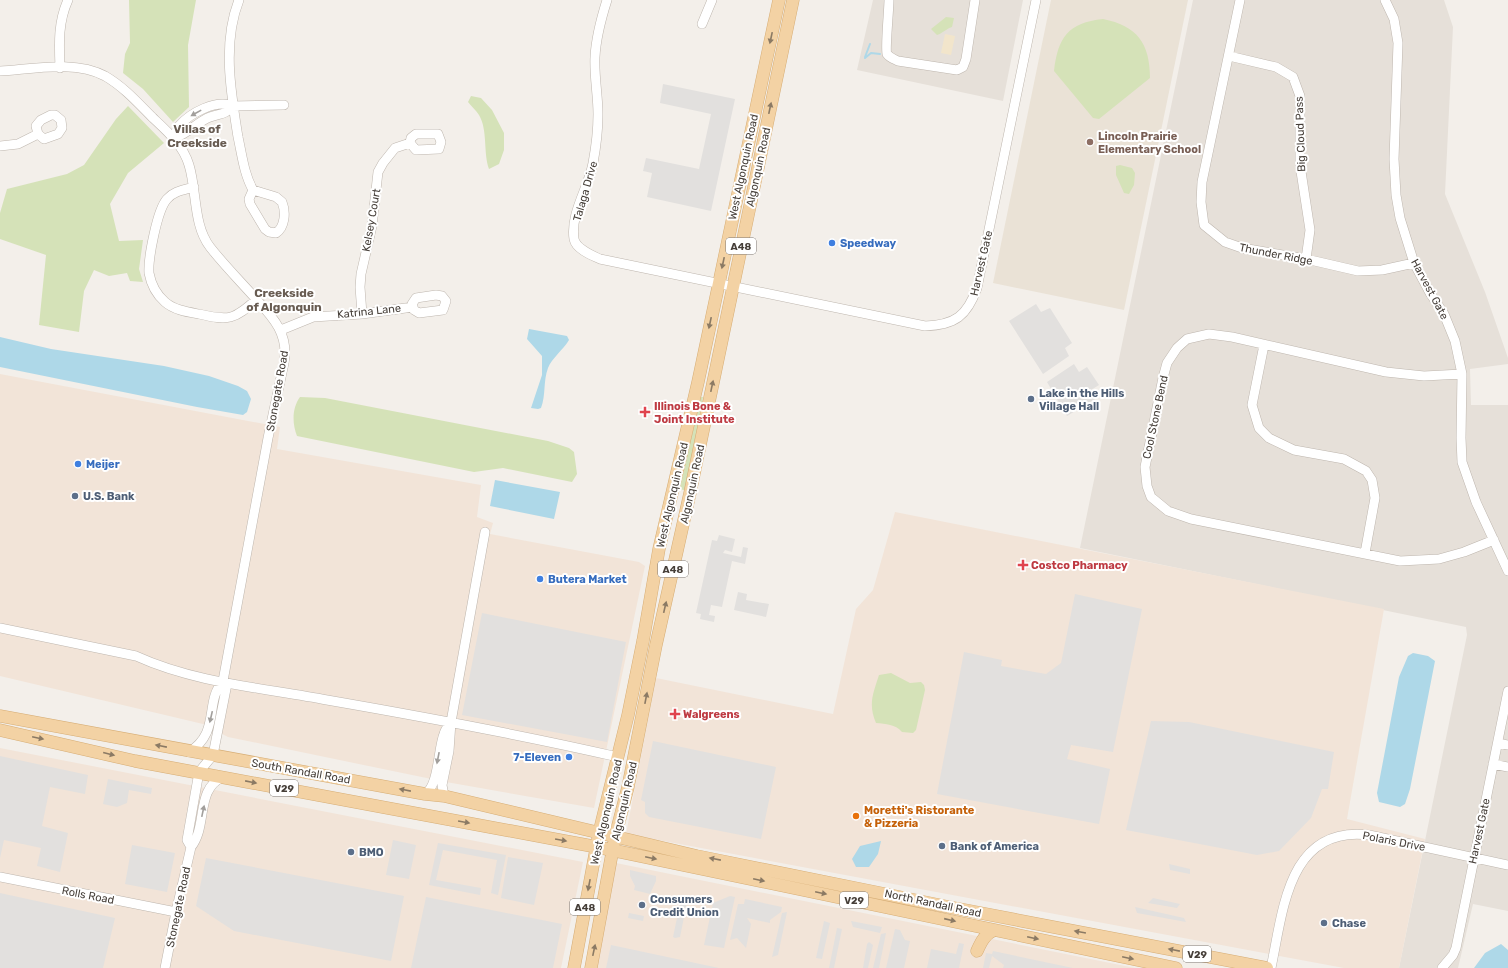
<svg xmlns="http://www.w3.org/2000/svg" width="1508" height="968" font-family="Rubik,sans-serif">
<rect width="100%" height="100%" fill="#f3efea"/>
<path fill="#e6e0d9" d="M873,0h150l-20,101 -146,-31z
M1193,0h251l9,27 -8,167 40,98 23,66v6l-38,5 1,36h37v506l-35,-7 -15,64h-59l68,-333 -1,-8 -386,-79z"/>
<path fill="#f2e4d8" d="M0,374l280,53 -3,22 204,36 -4,32 16,6 -3,11 149,28 6,4 -51,242 -148,-26 -218,-45 -25,-13 -203,-48z
M895,512l489,97 -37,210 78,20 -26,129h-55l-718,-134 30,-156 177,36 23,-105 17,-19z
M0,748l583,114 -22,106h-561z
M616,863l519,105h-540z"/>
<path fill="#eae2d6" d="M1051,0h137l-64,310 -131,-27z"/>
<path fill="#d5e2b8" d="M129,0h67l-8,45 1,62 -16,15 -30,-33 -20,-16 2,-19 5,-11z
M946,17l8,1 -2,9c-6,2 -9,6 -15,8l-6,-6z
M1103,19c34,7 47,24 47,59l-51,41 -6,-1 -39,-47c4,-34 14,-48 49,-52z
M471,96l10,2 11,12 12,23v17l-5,14 -10,5c-6,-17 -1,-39 -10,-54 -3,-5 -8,-9 -11,-13z
M128,106l36,37 -36,30 -18,31 9,37 24,-1 -4,29 4,13 -13,-1 -3,-8 -18,3 -15,-6 -10,21 -5,41 -40,-7 7,-70 -46,-16v-26l7,-24 60,-15 17,-9 32,-46z
M1120,165l12,3 3,5 -1,12 -5,9 -5,-1 -8,-18v-9z
M300,397l25,1 223,43 21,7 5,4 3,22 -5,8 -69,-14 -29,4 -177,-36c-5,-13 -5,-28 3,-39z
M701,397h2l-15,94 -9,-2z
M891,673l19,10 11,-1 3,3 1,5 -9,40 -3,3 -11,-1c-7,-8 -16,-8 -26,-9 -8,-19 -3,-29 3,-48z"/>
<path fill="#f2e5cb" d="M945,34l10,2 -4,19 -10,-2z"/>
<path fill="#e2e0de" d="M663,84l72,15 -24,112 -64,-14 5,-24 -9,-2 3,-13 53,11 12,-55 -51,-11z
M1036,304l5,8 9,-4 22,35 -7,5 4,8 -26,18 -34,-53z
M1074,364l5,8 8,-5 12,18 -8,5 4,9 -28,17 -20,-34z
M719,535l16,4 -3,13 -7,-2 -2,3 18,4 2,-10 5,1 -3,16 -13,-3 -10,46 -11,-2 -2,10 6,1 -1,6 -14,-3 1,-5 -5,-1 16,-73 5,1z
M738,592l9,2 -1,6 23,4 -3,13 -32,-7z
M1075,594l67,15 -29,143 -42,-7 -4,14 43,10 -11,55 -162,-30 27,-142 38,8 -1,6 45,8 15,-11z
M482,613l144,29 -19,100 -145,-27z
M1151,721l38,1 145,30 -6,37h-6l-11,29 -32,33 -22,4 -131,-25z
M653,741l123,26 -15,72 -112,-22 -4,-4v-11l-4,-2z
M0,756l88,19 -3,19 -35,-7 -8,39 26,7 -8,39 -23,-6 4,-18 -37,-8 -4,18z
M108,779l44,9 -1,6 -22,-4 -2,13 -10,4 -14,-3z
M393,840l23,5 -7,34 -23,-4z
M438,843l68,12 -8,40 -7,-2 6,-33 -54,-10 -7,30 45,8 -1,7 -51,-10z
M132,845l43,8 -8,39 -42,-8z
M508,857l35,6 -9,42 -33,-7z
M206,858l198,38 -13,65 -157,-30 -38,-25z
M1169,864l21,5v5l-20,-4z
M630,870l26,6v5l-6,13 -16,-4 1,-4 -5,-10z
M0,893l115,25 -12,50h-103z
M730,896l5,1 -11,51 -20,-3 9,-42z
M426,897l136,27 -9,44h-142z
M1153,898l27,6 -3,4 -29,-5z
M745,899l37,8 -1,5 -11,8v3l-23,-5 4,6 -5,24 -9,-10 -7,2 8,-36h6z
M687,902l-7,35 -5,1 -2,-1 7,-33z
M1135,907l49,11 2,4 -49,-9z
M787,912l-9,43 -6,2 10,-44z
M629,913l15,3 -1,5 -15,-3z
M824,921l6,2 -8,36 -6,-1z
M851,921l31,6 -2,6 -27,-6z
M837,928l5,1 -8,39h-5z
M895,929l5,1 5,10 5,1 -6,27h-18z
M886,933l-7,35h-6l8,-34z
M869,942l4,3 -5,23h-5l4,-24z
M959,943l5,1 -5,24h-32l4,-19 25,5z
M611,945l108,23h-113z
M993,951l80,17h-70l1,-3 -12,-9 -3,12h-6l3,-15 6,1z"/>
<path fill="#aed8e8" d="M529,329l38,7 2,4c-6,10 -17,18 -21,28 -5,13 -2,27 -7,40l-3,1 -7,-1 11,-33v-19l-15,-17z
M0,337l51,12 113,17 45,10 29,10 9,5 4,8 -4,13 -4,3 -46,-8 -197,-40z
M495,480l65,12 -6,27 -64,-13z
M1413,653l15,3 7,5 -25,128 -5,15 -5,3 -21,-5 -2,-9 22,-116 9,-21z
M881,841l-3,13 -9,13h-13l-4,-8 8,-13z
M1501,944l7,6v18h-34l11,-15z"/>
<g fill="none" stroke-linecap="round" stroke-linejoin="round">
<path stroke="#aed8e8" stroke-width="2" d="M865,57l5,-13
M865,58l6,-5 9,1"/>
<defs>
<path id="minor" d="M239,0c-17,43 -8,93 -1,137 4,18 6,37 15,53l-4,9 1,5 15,25 4,3 7,1c9,-6 10,-21 6,-31l-6,-5 -23,-7
M607,0c-6,19 -11,37 -12,57 -1,19 3,38 3,57 0,17 -2,33 -5,49 -4,24 -23,50 -19,76 2,10 17,16 26,20l325,67c30,-1 42,-10 52,-38l59,-288
M889,0c0,9 -4,50 -2,54 3,4 7,5 11,7l59,9 6,-3 3,-8 9,-59
M1240,0l-38,182 -1,20 3,23 21,17 17,6 64,11 52,12 24,-1 32,-7
M1385,0l9,19 4,24 -4,116 2,36 4,23 14,45 16,30 14,21 11,27 7,33 -1,64 1,24 14,40 32,69
M702,24l10,-24
M1229,56l47,11 17,10 7,19v69l10,65 -4,29
M60,68c-1,-25 -2,-46 8,-68
M0,71c33,-2 75,-11 105,5 19,11 33,27 48,42 15,14 30,27 36,47 8,26 4,60 21,82 14,18 31,35 46,52 18,19 33,36 28,64l-16,75 -45,243 3,8 -13,66 -14,17 -12,68 4,7
M233,106c-8,9 -12,7 -23,11 -13,5 -22,17 -36,21 2,-4 2,-9 5,-12 11,-13 37,-27 54,-20l51,-1
M51,115h4l6,5 1,8 -4,6 -14,5 -6,-5 -2,-8 5,-6z
M416,134h22l3,8 -2,7 -23,1 -6,-7 1,-5z
M0,146l18,-2 20,-10
M194,187c-10,3 -20,4 -27,12 -10,11 -19,60 -18,74 2,11 8,22 16,29 9,8 23,10 34,12 30,7 35,6 58,-15
M436,295l6,1 4,5 -3,9 -24,3 -5,-3 -2,-6 4,-6z
M362,314l-2,-27 1,-13 11,-48 6,-54 5,-9 12,-15 15,-5
M281,330l32,-13 49,-3 51,-7
M1264,345l-12,60 7,23 10,10 25,12 50,9 22,12 6,9 3,18 -10,55
M1462,374l-38,2 -38,-4 -154,-35 -23,-3 -22,5 -10,9 -10,15 -4,15 -18,89 2,19 4,11 17,14 23,8 209,42 39,-2 25,-7 30,-12
M0,628l136,28c59,27 128,32 191,44 98,17 195,35 291,57
M1498,743l10,2
M189,752c32,-20 15,-50 34,-71
M1493,764l15,3
M425,794c14,-8 13,-46 19,-60 1,-4 4,-8 6,-11
M444,796l-2,-11 7,-34 2,-29 34,-190
M0,877l176,35
M165,968l11,-56 15,-65c17,-21 4,-58 32,-70
M1271,968c12,-57 17,-143 98,-133l139,30
M1442,968l11,-13 3,-7 52,-257"/>
<path id="major" d="M0,716l425,78 19,2 253,60 247,50 323,62
M0,730l135,31 462,86 579,121
M977,951c4,-9 8,-17 17,-21
M574,968l25,-135 29,-118 15,-74 16,-92 39,-167 81,-382
M591,968l24,-131 13,-50 28,-142 34,-152 103,-493"/>
</defs>
<use href="#minor" stroke="#beb6ae" stroke-width="10"/>
<use href="#major" stroke="#d6ad75" stroke-width="13"/>
<use href="#minor" stroke="#fff" stroke-width="9"/>
<use href="#major" stroke="#f3d2a4" stroke-width="12"/>
</g>
<defs><path id="oneway-solid" d="M-6-.8H1V-3.2L6.5 0L1 3.2V.8H-6Z"/></defs>
<g fill="#8b7a64">
<use href="#oneway-solid" transform="translate(771 38) rotate(102)"/>
<use href="#oneway-solid" transform="translate(770 108) rotate(-78)"/>
<use href="#oneway-solid" transform="translate(723 263) rotate(102)"/>
<use href="#oneway-solid" transform="translate(710 323) rotate(102)"/>
<use href="#oneway-solid" transform="translate(712 386) rotate(-78)"/>
<use href="#oneway-solid" transform="translate(665 607) rotate(-77)"/>
<use href="#oneway-solid" transform="translate(646 698) rotate(-79)"/>
<use href="#oneway-solid" transform="translate(38 738) rotate(12)"/>
<use href="#oneway-solid" transform="translate(161 746) rotate(-169)"/>
<use href="#oneway-solid" transform="translate(109 754) rotate(14)"/>
<use href="#oneway-solid" transform="translate(251 782) rotate(11)"/>
<use href="#oneway-solid" transform="translate(405 790) rotate(-169)"/>
<use href="#oneway-solid" transform="translate(464 822) rotate(10)"/>
<use href="#oneway-solid" transform="translate(561 840) rotate(10)"/>
<use href="#oneway-solid" transform="translate(651 858) rotate(12)"/>
<use href="#oneway-solid" transform="translate(715 859) rotate(-169)"/>
<use href="#oneway-solid" transform="translate(759 880) rotate(12)"/>
<use href="#oneway-solid" transform="translate(589 885) rotate(101)"/>
<use href="#oneway-solid" transform="translate(821 893) rotate(12)"/>
<use href="#oneway-solid" transform="translate(950 920) rotate(13)"/>
<use href="#oneway-solid" transform="translate(1080 932) rotate(-170)"/>
<use href="#oneway-solid" transform="translate(1033 938) rotate(12)"/>
<use href="#oneway-solid" transform="translate(594 950) rotate(-78)"/>
<use href="#oneway-solid" transform="translate(1174 950) rotate(-169)"/>
<use href="#oneway-solid" transform="translate(1128 958) rotate(12)"/>
</g>
<g fill="#a29f9c">
<use href="#oneway-solid" transform="translate(196 113) rotate(151)"/>
<use href="#oneway-solid" transform="translate(211 717) rotate(103)"/>
<use href="#oneway-solid" transform="translate(438 758) rotate(101)"/>
<use href="#oneway-solid" transform="translate(203 811) rotate(-78)"/>
</g>
<circle fill="#8d6e63" stroke="#fff" stroke-width="1.5" cx="1090" cy="142" r="4"/>
<g fill="#3f7fe0" stroke="#fff" stroke-width="1.5">
<circle cx="832" cy="243" r="4"/>
<circle cx="78" cy="464" r="4"/>
<circle cx="540" cy="579" r="4"/>
<circle cx="569" cy="757" r="4"/>
</g>
<g fill="#5c6f8a" stroke="#fff" stroke-width="1.5">
<circle cx="1031" cy="399" r="4"/>
<circle cx="75" cy="496" r="4"/>
<circle cx="942" cy="846" r="4"/>
<circle cx="351" cy="852" r="4"/>
<circle cx="642" cy="905" r="4"/>
<circle cx="1324" cy="923" r="4"/>
</g>
<g fill="#e0444e" stroke="#fff" stroke-width="1.5">
<path d="M643 406h4v4h4v4h-4v4h-4v-4h-4v-4h4z"/>
<path d="M1021 559h4v4h4v4h-4v4h-4v-4h-4v-4h4z"/>
<path d="M673 708h4v4h4v4h-4v4h-4v-4h-4v-4h4z"/>
</g>
<circle fill="#e8710a" stroke="#fff" stroke-width="1.5" cx="856" cy="816" r="4"/>
<g text-anchor="middle" stroke-width="4" stroke-linejoin="round" paint-order="stroke">
<g fill="#fff" stroke="#7e7974" stroke-width="1">
<rect x="726" y="238" width="30" height="16" rx="3"/>
<rect x="658" y="561" width="30" height="16" rx="3"/>
<rect x="270" y="780" width="28" height="16" rx="3"/>
<rect x="840" y="892" width="28" height="16" rx="3"/>
<rect x="570" y="899" width="30" height="16" rx="3"/>
<rect x="1183" y="946" width="28" height="16" rx="3"/>
</g>
<g font-size="10" font-weight="bold" fill="#463f39">
<text x="741" y="250">A48</text>
<text x="673" y="573">A48</text>
<text x="284" y="792">V29</text>
<text x="854" y="904">V29</text>
<text x="585" y="911">A48</text>
<text x="1197" y="958">V29</text>
</g>
<g font-size="11" fill="#463f39" stroke="#fff">
<text transform="translate(1300 134) rotate(-92)" y="4">Big Cloud Pass</text>
<text transform="translate(743 167) rotate(-78)" y="4">West Algonquin Road</text>
<text transform="translate(758 167) rotate(-78)" y="4">Algonquin Road</text>
<text transform="translate(585 191) rotate(-74)" y="4">Talaga Drive</text>
<text transform="translate(371 220) rotate(-80)" y="4">Kelsey Court</text>
<text transform="translate(1276 254) rotate(11)" y="4">Thunder Ridge</text>
<text transform="translate(981 263) rotate(-77)" y="4">Harvest Gate</text>
<text transform="translate(1430 289) rotate(62)" y="4">Harvest Gate</text>
<text transform="translate(369 311) rotate(-6)" y="4">Katrina Lane</text>
<text transform="translate(277 391) rotate(-80)" y="4">Stonegate Road</text>
<text transform="translate(1155 417) rotate(-78)" y="4">Cool Stone Bend</text>
<text transform="translate(692 484) rotate(-78)" y="4">Algonquin Road</text>
<text transform="translate(672 495) rotate(-77)" y="4">West Algonquin Road</text>
<text transform="translate(301 771) rotate(10)" y="4">South Randall Road</text>
<text transform="translate(624 801) rotate(-77)" y="4">Algonquin Road</text>
<text transform="translate(606 812) rotate(-77)" y="4">West Algonquin Road</text>
<text transform="translate(1479 831) rotate(-78)" y="4">Harvest Gate</text>
<text transform="translate(1394 841) rotate(11)" y="4">Polaris Drive</text>
<text transform="translate(88 895) rotate(11)" y="4">Rolls Road</text>
<text transform="translate(933 903) rotate(12)" y="4">North Randall Road</text>
<text transform="translate(178 907) rotate(-78)" y="4">Stonegate Road</text>
</g>
<g font-size="11" font-weight="bold" fill="#785e54" stroke="#fff" text-anchor="start">
<text x="1098" y="140">Lincoln Prairie<tspan x="1098" dy="13">Elementary School</tspan></text>
</g>
<g font-size="11" font-weight="bold" fill="#366cbe" stroke="#fff" text-anchor="start">
<text x="840" y="247">Speedway</text>
<text x="86" y="468">Meijer</text>
<text x="548" y="583">Butera Market</text>
<text x="561" y="761" text-anchor="end">7-Eleven</text>
</g>
<g font-size="11" font-weight="bold" fill="#4e5e75" stroke="#fff" text-anchor="start">
<text x="1039" y="397">Lake in the Hills<tspan x="1039" dy="13">Village Hall</tspan></text>
<text x="83" y="500">U.S. Bank</text>
<text x="950" y="850">Bank of America</text>
<text x="359" y="856">BMO</text>
<text x="650" y="903">Consumers<tspan x="650" dy="13">Credit Union</tspan></text>
<text x="1332" y="927">Chase</text>
</g>
<g font-size="11" font-weight="bold" fill="#be3a42" stroke="#fff" text-anchor="start">
<text x="654" y="410">Illinois Bone &amp;<tspan x="654" dy="13">Joint Institute</tspan></text>
<text x="1031" y="569">Costco Pharmacy</text>
<text x="683" y="718">Walgreens</text>
</g>
<g font-size="11" font-weight="bold" fill="#c56008" stroke="#fff" text-anchor="start">
<text x="864" y="814">Moretti's Ristorante<tspan x="864" dy="13">&amp; Pizzeria</tspan></text>
</g>
<g font-size="12" font-weight="bold" fill="#685c52" stroke="#fff">
<text x="197" y="133">Villas of<tspan x="197" dy="14">Creekside</tspan></text>
<text x="284" y="297">Creekside<tspan x="284" dy="14">of Algonquin</tspan></text>
</g>
</g>
</svg>
